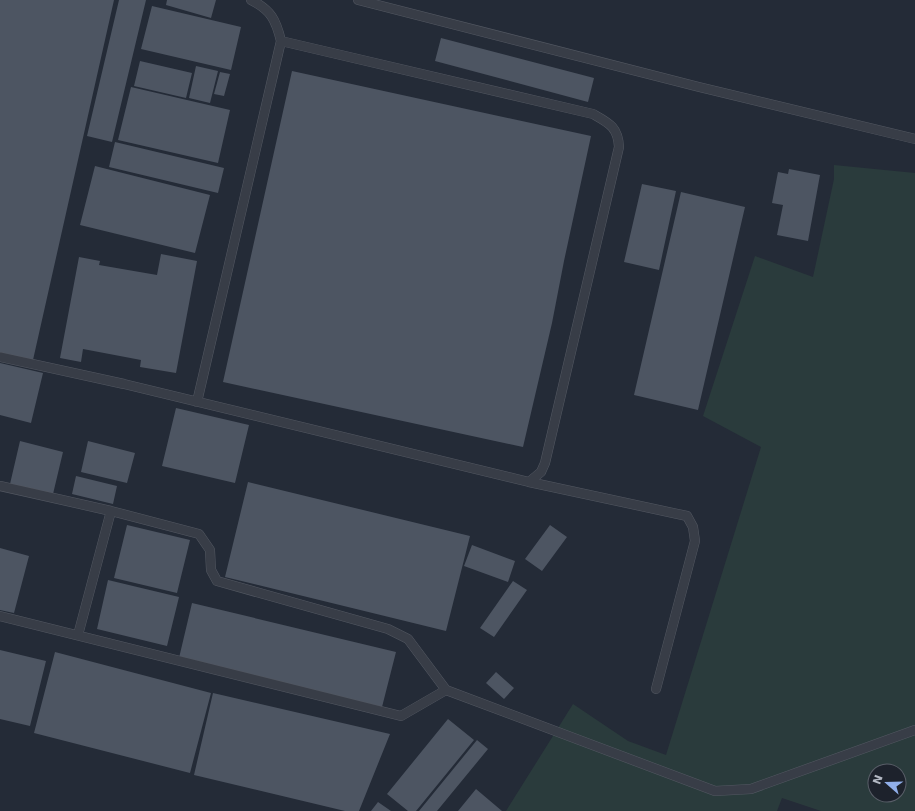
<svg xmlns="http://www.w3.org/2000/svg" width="915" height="811" font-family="'DejaVu Sans',sans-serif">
<rect width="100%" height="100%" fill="#242b37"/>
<path fill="#2a3b3c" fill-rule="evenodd" d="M834,165l81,8v638h-94l-39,-13 -5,13h-271l67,-107 55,37 38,14 95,-308 -58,-31 52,-160 58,21 21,-98zM875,771h24v24h-24z"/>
<path fill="#4d5562" d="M0,0h114l-81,360 -33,-7z
M119,0h27l-34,142 -25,-6z
M167,0h49l-5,18 -45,-13z
M152,6l89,21 -10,43 -90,-21z
M441,38l153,40 -6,24 -153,-41z
M140,61l52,12 -6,25 -52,-12z
M196,66l22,5 -8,32 -21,-5z
M292,71l299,65 -27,125 -12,62 -29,124 -300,-65z
M220,72l10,2 -6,22 -10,-2z
M131,87l99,23 -12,53 -100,-23z
M115,142l109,26 -6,25 -109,-26z
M95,166l115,29 -15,58 -115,-28z
M789,169l31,6 -12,66 -31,-6 6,-30 -11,-2 6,-31 10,2z
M642,184l34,7 -17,79 -35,-8z
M681,192l64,15 -47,203 -64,-15z
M161,254l36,7 -21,112 -36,-6 1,-7 -58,-11 -2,13 -21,-4 19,-101 21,4 -1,4 58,10z
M0,363l43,10 -12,50 -31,-8z
M176,408l73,17 -14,58 -73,-17z
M20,441l43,11 -10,42 -43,-10z
M88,441l47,12 -8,30 -46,-11z
M76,476l41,10 -4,18 -41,-10z
M248,482l222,54 -24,95 -221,-54z
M127,525l63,15 -13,53 -63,-15z
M550,525l17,12 -25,34 -17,-12z
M472,545l43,16 -7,21 -44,-16z
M0,548l29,8 -15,57 -14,-3z
M108,580l71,17 -12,49 -70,-17z
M513,581l14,9 -33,47 -14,-9z
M192,603l204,49 -14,55 -203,-49z
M0,650l46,11 -16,65 -30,-7z
M55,652l156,41 -21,80 -156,-40z
M496,672l18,16 -10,11 -18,-16z
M213,693l177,41 -31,77h-14l-151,-36z
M448,719l26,21 -58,71h-8l-21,-17z
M477,740l11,9 -51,62h-18z
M476,789l26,22h-44z
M378,802l13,9h-20z"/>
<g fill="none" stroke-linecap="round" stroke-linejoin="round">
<defs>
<path id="lane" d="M358,0l341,87 216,52
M0,357l124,27 405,98 12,-10 4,-9 74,-316c-1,-20 -10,-24 -26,-33l-312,-73c-5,-21 -10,-31 -30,-41
M197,402l84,-361
M529,482l158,34 6,11 2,14 -39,148
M0,486l111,25 88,23 11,16 1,20 6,11 171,48 20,10 38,51
M0,616l401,100 45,-26 269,101 36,-2 164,-59
M78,635l33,-124"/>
</defs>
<use href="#lane" stroke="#535862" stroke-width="10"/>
<use href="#lane" stroke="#383d47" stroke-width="9"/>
</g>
<g transform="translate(887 783) rotate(290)"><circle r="19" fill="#1d222c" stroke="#595e68"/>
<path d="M0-3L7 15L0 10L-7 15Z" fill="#91afea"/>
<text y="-6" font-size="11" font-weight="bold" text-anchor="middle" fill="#b3b8c3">N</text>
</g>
</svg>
